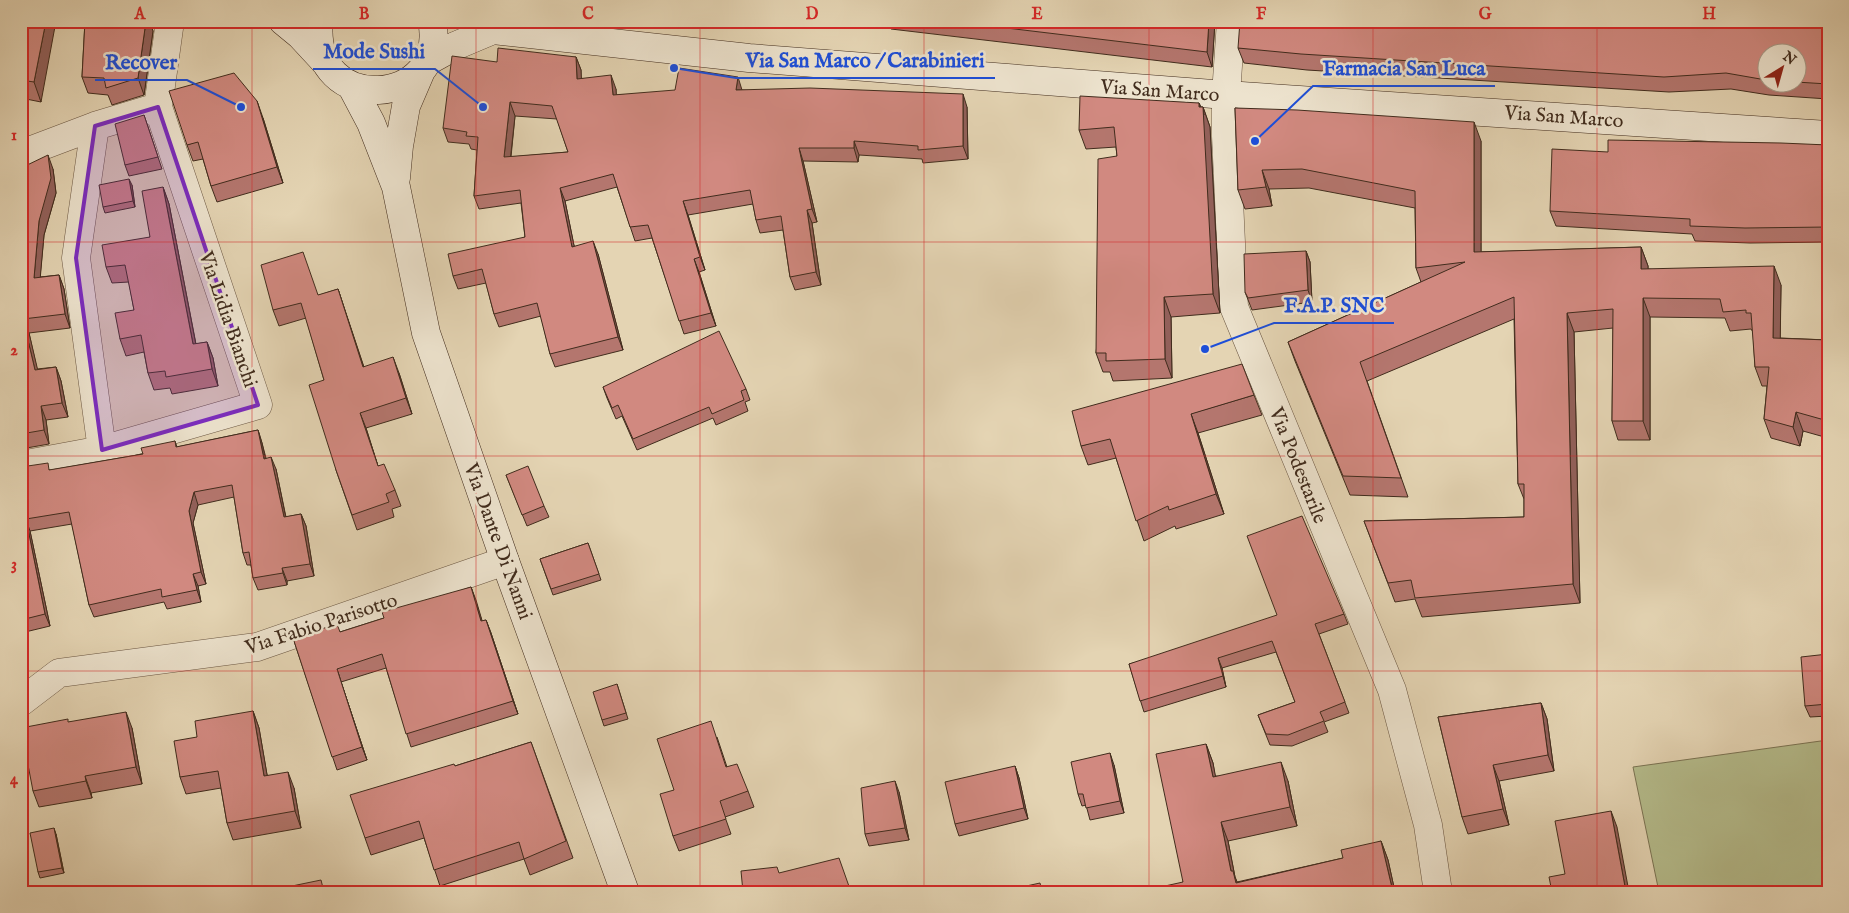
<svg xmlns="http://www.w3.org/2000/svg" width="1849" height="913" font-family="'IM FELL English',serif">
<rect width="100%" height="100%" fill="#e4d4b3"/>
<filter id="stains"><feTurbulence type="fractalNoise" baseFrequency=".004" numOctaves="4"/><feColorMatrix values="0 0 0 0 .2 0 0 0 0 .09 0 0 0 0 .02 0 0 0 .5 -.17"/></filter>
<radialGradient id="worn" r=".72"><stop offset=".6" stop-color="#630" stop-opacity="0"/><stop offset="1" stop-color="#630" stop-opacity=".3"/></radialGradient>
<path fill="#b5bc8c" stroke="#7b7454" d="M1828,740v152h-169l-26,-125z"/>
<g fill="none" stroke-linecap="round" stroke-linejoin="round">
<defs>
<path id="street" d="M1231,21l-5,74v41l8,171 158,383 36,135 10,67
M21,154l74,-28
M102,450l156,-45 -100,-298
M21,465l81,-15 -26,-192 19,-132 63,-19 12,-86
M21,702l38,-29 198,-26 248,-86"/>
<path id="secondary" d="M283,21l17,14 25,27
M319,21c-10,98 131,86 113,0
M471,21l22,9 256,28 477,37 602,40
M426,62l29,-16 38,-16
M352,87l19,36 25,64 30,146 79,228 120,331
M396,178l3,-32 7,-40 15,-35"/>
</defs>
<use href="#street" stroke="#6a5642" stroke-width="29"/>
<use href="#secondary" stroke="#412c1d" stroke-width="29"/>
<use href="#street" stroke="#ede3ce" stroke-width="28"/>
<use href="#secondary" stroke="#ede3ce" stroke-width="28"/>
</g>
<path fill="#b4766e" stroke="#412c1d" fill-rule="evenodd" d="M21,21l20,81 -20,-4z
M85,21h64l4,10 -9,64 -32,10 -4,-10 -20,-2 -6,-16z
M888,21h327l-3,46 -321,-38z
M1828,21v78l-59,-4 -38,-6 -62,3 -362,-22 -63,-7 -6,-15zM1766,52l30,30h-30z
M576,57l5,13v8l35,11v6l126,-5 225,17 1,52 -45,4 -1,-4 -63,-4 -1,7 -55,-1 14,61 -5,1 9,62 -26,5 -5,-13 -7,-47 -23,3 -4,-13 -3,-16 -65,11 17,55 -6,2 17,54 -32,8 -32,-96 -17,3 -18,-54 -52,14 9,45 24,8 25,96 -68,17 -5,-13 -9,-38 -42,11 -5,-13 -8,-31 -28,6 -5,-13 72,-39 -4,-34 -42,6 -5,-13 3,-46 -6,-1 -2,-5 -21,-2 -5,-14 54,-66zM515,116l42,3 11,33 -57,5z
M1199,103l2,4h2l7,20 10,186 -49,4 1,61 -59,3 -3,-9h-7l-7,-19 21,-197 -1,-9 -30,2 -7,-19z
M1235,108l246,33v111l160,-5 7,19v3l133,16 -1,53 48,2v98l-25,-7 -3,15 -29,-8 -7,-19 3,-33h-5l-7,-19 -2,-35 -2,-3 -21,2 -5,-13 -75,-1v123h-32l-6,-19 1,-93 -39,4 6,271 -158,14 -7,-18 -20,3 -31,-81 160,-4v-18l-6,-15 -4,-165 -147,62 41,116 -58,-2 -55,-134 -7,-19 133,-60 -5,-14 -1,-60 -106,-20 -40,1 3,17 -27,3 -7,-19z
M144,115l18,54 -33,7 -4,-11z
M263,118l20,65 -66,19 -6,-16 -8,-27 -10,2 -6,-16z
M1828,145v97l-78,1 -55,-2 -3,-7 -136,-8 -6,-15 58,-59z
M21,168l32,1 3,24 -12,42 -4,42 19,-2 5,14 6,39 -41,5 8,36 19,-2 5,14 7,36 -22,3 3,24 -28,5z
M132,185l3,22 -30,6 -2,-6z
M163,187l6,17 27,140 11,-2 6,16 5,28 -46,8 -2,-6 -16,2 -6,-17 -4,-21 -18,4 -6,-17 14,-29 -5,-28 -17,1 -6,-16 44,-30z
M1306,251l4,11 2,40 -60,8 -7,-18z
M338,289l26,78 35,6 13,41 -46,14 12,38 17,24 6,16 -9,3 2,8 -37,13 -21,-60 -12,-90 -18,-62 -27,8 -6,-16z
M603,387l143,2 4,11 -5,2 3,9 -32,14 -3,-7 -76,32 -15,-34 -6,3 -9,-21z
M1254,395l8,20 -64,18 26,81 -48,15 -1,-3 -31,15 -28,-83 -28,7 -7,-19z
M258,430l4,13 4,15 10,11 10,48 15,-3 5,12 8,50 -27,5v4l-29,5 -5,-12 -2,-13h-4l-4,-12 -9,-56 -36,8 -5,18 13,61 -8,2 3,16 -34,7 -3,-7 -70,15 -5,-12 -17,-81 -42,7 20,95 -29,7v-166l30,3 92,-16 32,-13 2,6z
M506,475l38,31 5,11 -22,9z
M588,543l13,37 -48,15 -13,-36z
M471,587l11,34 4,-1 5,13 27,81 -107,33 -25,-79 -45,14 26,78 -30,10 -44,-132 47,-6 44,-14z
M1344,614l4,10 -29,10 30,79 -25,9 4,10 -36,14 -22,-1 -12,-30 37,-13 -19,-50 -54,16 4,19 -82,25 -15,-48z
M1828,654v62l-18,1 -5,-11z
M617,684l11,35 -24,7 -2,-6z
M1541,703l6,16 7,52 -55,10 10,44 -41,9 -6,-17 -24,-100z
M253,711l6,17 8,47 27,13 7,40 -68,12 -6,-17 -6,-35 -35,6 -6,-17 17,-40z
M69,722l63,6 10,56 -51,9 1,5 -53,9 -6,-16z
M717,737l10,30 21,24 6,16 -29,10 6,17 -52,17 -6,-15 1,-46z
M531,742l42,116 -43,17 -6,-16 -84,27 -16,-48 -53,17 -6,-17 90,-72z
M1206,744l7,19 2,13 73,5 9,45 -69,15 7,36 2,5 106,-24 38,-17 7,19 7,32 -212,-10z
M1114,765l10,48 -34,7 -4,-15 -4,1 -4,-12z
M1015,766l4,12 9,41 -69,17 -4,-12z
M899,792l10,48 -40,6 -4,-12z
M56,834l8,39 -24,5 -2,-6z"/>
<path fill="#92605a" stroke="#412c1d" d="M46,21h10l-15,81 -7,-20z
M146,21h3l4,10 -9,64 -6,-17z
M1209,21h6l-3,46 -5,-15z
M576,57l5,13 1,22 -5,-13z
M611,75l5,14 1,19 -4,-13z
M738,77l4,13h-6z
M963,94l4,13 1,52 -5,-13z
M257,101l6,17 20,65 -6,-16z
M510,102l5,14 -6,55 -5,-14z
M1199,103l5,12 -1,-8 7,20 10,186 -7,-19 -14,-187z
M1474,122l7,19v130l-7,-19z
M854,141l5,14 -1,7 -4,-14z
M799,148l4,13 14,61 -5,-13z
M48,155l5,14 3,24 -12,42 -5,57 -5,-14 5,-57z
M1262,170l7,19 3,17 -6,-19z
M129,179l3,6 3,22 -2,-6z
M163,187l6,17 30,157 -6,-17z
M560,188l5,13 12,59 -5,-13z
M683,201l5,14 17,55 -5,-13z
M807,210l5,13 9,62 -5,-13z
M593,241l5,13 25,96 -5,-13z
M1641,247l7,19v22l-7,-19z
M1306,251l4,11 2,40 -4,-12z
M694,259l5,13 17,54 -5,-13z
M1774,266l7,19 -1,72 -7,-19z
M59,275l5,14 6,39 -5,-14z
M338,289l5,16 26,78 -6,-16z
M1164,297l7,20 1,61 -7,-19z
M1643,298l7,19v123l-7,-19z
M1567,313l7,19 6,271 -7,-19z
M23,319l6,14 12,51 -6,-14z
M207,342l6,16 5,28 -6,-17z
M393,357l6,16 13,41 -6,-16z
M56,367l5,14 7,36 -6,-14z
M41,406l5,14 3,24 -5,-14z
M1796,412l7,19 -3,15 -7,-19z
M360,413l6,15 17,54 -5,-16z
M1191,414l7,19 26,81 -8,-20z
M258,430l4,13 6,28 -4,-12z
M271,457l5,12 12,60 -4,-12z
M194,492l4,13 -5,18 13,61 -5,-12 -12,-61z
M301,514l5,12 8,50 -4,-12z
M26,519l4,12 20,95 -5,-12z
M282,568l5,13v4l-4,-12z
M193,574l5,12 3,16 -4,-12z
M471,587l5,13 10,34 -5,-13z
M486,620l5,13 27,81 -5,-13z
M1218,658l4,10 4,19 -3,-11z
M337,669l4,13 26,78 -5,-13z
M1541,703l6,16 7,52 -6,-16z
M253,711l6,17 11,64 -6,-16z
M126,712l6,16 10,56 -6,-17z
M1206,744l7,19 6,32 -6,-18z
M1110,753l4,12 10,48 -4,-12z
M1281,762l7,19 9,45 -7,-19z
M1493,765l6,16 10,44 -6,-16z
M1015,766l4,12 9,41 -4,-11z
M288,772l6,16 7,40 -6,-17z
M85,776l6,17 1,5 -6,-17z
M895,781l4,11 10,48 -4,-12z
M1611,811l6,16 12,65h-3z
M1221,822l7,19 7,36 5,12 -1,3 -8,-21z
M54,828l2,6 8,39 -2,-5z
M1381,841l7,19 7,32h-2z"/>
<path fill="#d18980" stroke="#412c1d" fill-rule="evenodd" d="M21,21h25l-12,61 -13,-2z
M85,21h61l-8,57 -32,10 -2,-10 -22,-1z
M948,21h261l-2,31z
M1240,21h588v63l-32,-2v-30h-30v28l-40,-7 -62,4 -363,-23 -63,-6z
M498,48l78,9 1,22 34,-4 2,20 62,-5 4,-22 59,9 -2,13 74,-2 153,6v52l-45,4v-4l-64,-5v7h-55l13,61 -5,1 9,62 -26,5 -9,-61 -25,4 -6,-30 -67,11 17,56 -6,2 17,54 -32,8 -31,-96 -18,2 -17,-53 -53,14 12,59 21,-6 25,96 -68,17 -13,-51 -43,11 -12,-45 -29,7 -5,-22 77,-17 -5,-47 -46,6 4,-59 -12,-1 1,-4 -24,-4 9,-72 45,6zM510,102l42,4 16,46 -64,5z
M234,73l23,28 20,66 -66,19 -13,-44 -11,3 -18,-54z
M1080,96l119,7v4h4l10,187 -49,3 1,62 -59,2v-8h-10l2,-194 19,-3 -3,-29 -35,3z
M1235,108l62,2 177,12v130l167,-5v22l133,-3 -1,72 55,2v81l-32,-9 -3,15 -29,-8 5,-52h-14l-4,-54h-5v-3l-23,2 -3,-13 -77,-1v123h-31l1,-112 -46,4 6,271 -158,14 -4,-18 -23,3 -24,-62 160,-4v-33h-6l-4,-187 -154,65 41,116 -58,-2 -55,-134 177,-80 -49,6 -1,-77 -113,-22 -40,1 4,17 -28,3z
M144,115l14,42 -33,8 -10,-41z
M1608,140l173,3 47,2v82l-83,1 -55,-2v-7l-140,-8 2,-62 56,3z
M48,155l3,23 -12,43 -5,57 25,-3 6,39 -42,5 12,51 21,-3 6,36 -21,3 3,24 -23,4v-266z
M129,179l4,22 -30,6 -4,-22z
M163,187l30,157 14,-2 5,27 -46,8 -1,-6 -17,2 -7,-38 -21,4 -5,-26 19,-3 -9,-45 -19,2 -4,-22 48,-8 -8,-46z
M1306,251l2,39 -60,8 -3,-6 -1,-38z
M303,252l15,43 20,-6 25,78 30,-10 13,41 -46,15 18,53 6,-2 11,26 -9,4 3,8 -37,13 -16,-45 -27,-85 15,-5 -23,-77 -28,7 -12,-45z
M719,331l27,58 -5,2 3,9 -32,14 -3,-7 -76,32 -15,-34 -6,3 -9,-21z
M1242,364l12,31 -63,19 25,80 -47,16 -1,-4 -32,15 -26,-82 -29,7 -9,-35z
M258,430l6,29 7,-2 13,60 17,-3 9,50 -28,4 1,5 -30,5 -4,-26 -6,1 -11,-68 -38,7 -5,19 12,61 -8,2 4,16 -35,7 -1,-8 -72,16 -20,-93 -43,7 19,95 -24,6v-153l27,-4 1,7 94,-16 -2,-6 34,-7 1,6z
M528,466l16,40 -22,9 -16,-40z
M1302,516l42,98 -29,10 30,78 -25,10 4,9 -36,14 -22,-1 -8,-19 37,-13 -23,-61 -54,17 5,18 -83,25 -11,-37 148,-49 -30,-79z
M588,543l11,31 -48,15 -11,-30z
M471,587l10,34 5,-1 27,81 -107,33 -24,-80 -45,15 25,78 -30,10 -39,-119 44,-14 3,8 44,-14 -2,-6z
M1828,589v11l-3,-1z
M1828,654v50l-23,2 -4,-49z
M617,684l9,29 -24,7 -9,-28z
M1541,703l7,52 -55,10 10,44 -41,8 -24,-100z
M253,711l11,65 24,-4 7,39 -68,12 -9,-52 -38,6 -6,-36 23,-4 -2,-16z
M126,712l10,55 -51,9 1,5 -53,10 -12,-63 47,-9v3z
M711,721l15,46 11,-3 11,27 -28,10 6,18 -53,17 -13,-42 14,-4 -17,-51z
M531,742l35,99 -42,18 -5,-17 -85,28 -15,-49 -54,17 -15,-43 104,-31 1,2z
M1206,744l7,33 68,-15 9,45 -69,15 10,49h2l3,12 107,-25 -2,-8 40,-9 12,51h-255l45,-10 -27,-128z
M1110,753l10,48 -34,7 -3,-14h-5l-7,-32z
M1015,766l9,42 -69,16 -10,-42z
M895,781l10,47 -40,6 -4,-46z
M1611,811l15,81h-74l-3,-15 16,-3 -10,-53z
M54,828l8,40 -24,4 -8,-39z
M839,858l12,34h-108l-2,-21 36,-4 2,6z
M321,880l3,12h-61z
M1040,883l2,9h-43z"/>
<path fill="#7b2cbf" fill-opacity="0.2" stroke="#7b2cbf" stroke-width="4" stroke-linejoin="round" d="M158,107l100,298 -156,45 -26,-192 19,-132z"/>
<path fill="none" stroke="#d62828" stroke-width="1" stroke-opacity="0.55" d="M252,21v871M476,21v871M700,21v871M924,21v871M1149,21v871M1373,21v871M1597,21v871M21,242h1807M21,456h1807M21,671h1807"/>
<g text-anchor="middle" stroke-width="5" stroke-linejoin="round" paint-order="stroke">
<g font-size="20" fill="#412c1d" stroke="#ede3ce">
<text transform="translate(1160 90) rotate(4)" y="7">Via San Marco</text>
<text transform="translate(1564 116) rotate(4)" y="7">Via San Marco</text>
<text transform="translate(229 319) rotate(71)" y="7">Via Lidia Bianchi</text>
<text transform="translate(1299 465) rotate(68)" y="7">Via Podestarile</text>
<text transform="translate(499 541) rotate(70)" y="7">Via Dante Di Nanni</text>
<text transform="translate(321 623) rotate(-18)" y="7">Via Fabio Parisotto</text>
</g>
</g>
<path fill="none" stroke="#1d4ed8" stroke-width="2" d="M483 107L435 69H313M674 68L736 78H995M241 107L187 80H95M1255 141L1313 86H1495M1205 349L1274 323H1394"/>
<g fill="#1d4ed8" stroke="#ede3ce" stroke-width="2">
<circle cx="483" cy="107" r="5"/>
<circle cx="674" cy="68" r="5"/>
<circle cx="241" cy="107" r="5"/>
<circle cx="1255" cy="141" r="5"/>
<circle cx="1205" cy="349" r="5"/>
</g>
<g font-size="21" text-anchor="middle" font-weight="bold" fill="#1d4ed8" stroke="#ede3ce" stroke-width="5" stroke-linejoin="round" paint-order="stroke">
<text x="374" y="58">Mode Sushi</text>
<text x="865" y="67">Via San Marco / Carabinieri</text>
<text x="141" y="69">Recover</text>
<text x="1404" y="75">Farmacia San Luca</text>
<text x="1334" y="312">F.A.P. SNC</text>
</g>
<rect width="1849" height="913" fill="none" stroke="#e4d4b3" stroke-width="55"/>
<g transform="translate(1782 68) rotate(37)"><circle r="24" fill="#ede3ce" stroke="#a89a87"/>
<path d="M0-4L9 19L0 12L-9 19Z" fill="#8f2418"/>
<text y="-8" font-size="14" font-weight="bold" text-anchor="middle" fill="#412c1d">N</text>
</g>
<rect x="28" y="28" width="1794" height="858" fill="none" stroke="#d62828" stroke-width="2"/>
<g font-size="16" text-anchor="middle" font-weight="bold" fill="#d62828">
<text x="140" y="19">A</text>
<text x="364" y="19">B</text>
<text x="588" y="19">C</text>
<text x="812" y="19">D</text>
<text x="1037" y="19">E</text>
<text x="1261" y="19">F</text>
<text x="1485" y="19">G</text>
<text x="1709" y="19">H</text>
<text x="14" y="140">1</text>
<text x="14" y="355">2</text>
<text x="14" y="569">3</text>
<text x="14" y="784">4</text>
</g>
<rect width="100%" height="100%" filter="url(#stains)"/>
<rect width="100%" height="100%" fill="url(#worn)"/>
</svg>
